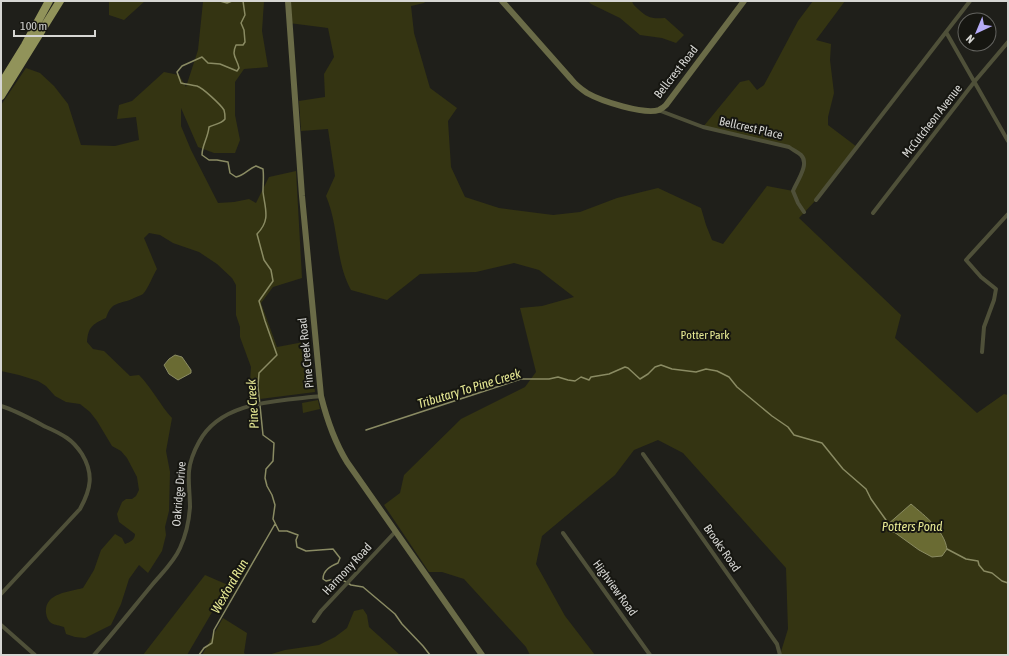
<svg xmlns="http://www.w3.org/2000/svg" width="1009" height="656" font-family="'Asap Condensed',sans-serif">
<rect width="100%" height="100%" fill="#1f1f1a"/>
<path fill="#343412" d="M109,1h36l-21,19 -15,-5z
M199,1h65l-2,30 6,36 -24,2 -9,13v33l5,25 -5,13h-21l-16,-6 -17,-39v18l10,24 27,53 16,-1 15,-3 7,4 13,-26 27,-6 6,107 -29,9 -12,16 16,44 32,-6 6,51 -62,8 -3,-18 1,-15 -11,-30v-10l-4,-12v-30l-4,-7 -15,-14 -18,-12 -26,-9 -13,-8 -11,-2 -5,5 13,31c-4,6 -9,20 -14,25 -2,1 -6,3 -9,4 -14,7 -22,2 -28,20 -14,6 -18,10 -19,24l6,7 11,2 26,25 9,-1c13,13 21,30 33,43l-6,33 4,21 -1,39 -4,16 1,8 -4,16 -14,22 -9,-8 -10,14 -8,25 -10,21 -26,13 -10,-1 -9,-3 -2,-7c-10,-3 -16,-2 -18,-14 -2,-20 23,-21 37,-25l11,-18 7,-20 14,-16 7,4 3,6c5,-2 10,-4 10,-10l-16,-12 -2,-8 5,-12 4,-3h6l4,-3 3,-6 -2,-13 -10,-19 -6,-7 -9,-5 -15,-25 -7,-9 -10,-8 -14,-2 -11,-6 -9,-10 -8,-5 -19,-6 -18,-4v-266l25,-37 14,5 14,13 14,18 13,41 34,1 24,-6 -3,-23 -19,2 2,-14 13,-4 32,-29 15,3 7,12 12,-37 5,-48z
M288,1h138l-2,2 -13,3 3,27 16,55 27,20 -9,13 3,46 14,30 34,11 54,7 27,-3 37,-14 41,-10 43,20 5,17 6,15 11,4 44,-58 26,5 10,-22 -1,-14 -13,-8 -86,-20 37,-45 9,-2 8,10 7,-5 34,-64 15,-20h32l-29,39 15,4 -1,16 4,33 -6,24v8l29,22 -41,53 -17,18 102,97 -6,23 82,75 27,-19 4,1v260h-228l8,-26 -2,-61 -103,-115 -25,-13 -24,10 -19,25 -73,61 -6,28 29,52 30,39h-65l-4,-8 -62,-68 -22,-7h-13l-45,-67 16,-12 4,-18 57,-56 64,-32 11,-15 -16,-64 22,-2 32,-9 -35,-27 -25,-7 -38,9 -56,2 -33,26 -36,-10c-16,-29 -12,-64 -25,-94l9,-20 -7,-47 -27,2 -2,-30 26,-4 -1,-23 10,-17 -6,-29 -39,-5z
M588,1h44c1,4 3,5 6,8 10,9 13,10 27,9l19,17 -8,8 -14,-5 -22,-3 -20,-17 -29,-14z
M318,400l2,9 -17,4 -1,-10z
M205,575l23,10 -41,70h-44z
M363,609l4,6 2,12 31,28h-132l17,-5 34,-5 16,-8 12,-9 7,-17z
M223,618l24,15 -3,20 2,2h-44z"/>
<path fill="#6a6b33" stroke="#8a8b63" d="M175,355l7,2 9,13v3l-13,7 -9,-6 -5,-9 5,-6z
M911,504c15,13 33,26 36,45l-5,7 -10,1 -13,-7 -25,-18h-5l-2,-7z"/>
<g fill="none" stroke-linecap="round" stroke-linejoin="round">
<path stroke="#8a8b63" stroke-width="1.5" d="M220,1l7,2 5,-2
M243,1l2,14 -4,8 3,7 1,12 -2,3h-7c-5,11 1,13 3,23l-2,3 -17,-7 -12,-1 -6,-6 -20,9 -5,6 4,11c5,1 11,2 16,3 6,2 24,19 27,24 1,3 1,6 1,9 -4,5 -10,5 -16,8 -1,11 -7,18 -7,28l7,5h8l11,2 2,11 6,4c9,-2 12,-8 20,-11l7,3c1,8 0,15 0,23 2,17 8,28 -6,42l7,26 7,10 2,11 -14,20 6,20 12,34 -18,18 -1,13 5,49 11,8 -1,18 -7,8 -1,9 2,8 5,9 3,10 -2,14 6,12h8l11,4 -2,5 1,7 9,4 27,-2 7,9 -2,5c-7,3 -15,7 -15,16l3,2 13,-3 12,7 12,2 32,27 7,10 21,22 7,9
M366,430l155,-51h28l9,-2 10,3 7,1 6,-4 8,3 2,-3 18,-3 16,-7 3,1 12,11 8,-5 7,-7 6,-2 11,4 24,3 10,-3 11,2 12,6 8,10 35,29 16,11 6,8 28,8 21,26 23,20 5,10 15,21
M947,549l19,10 12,2 1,4 5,6 8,2 10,8 6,2
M199,655l5,-7 8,-5 2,-13 61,-106"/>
<path stroke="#4f5039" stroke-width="4" d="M946,32l62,109
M658,110l45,17 86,20c4,3 9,5 12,8 9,9 -4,26 -8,36l5,12 6,9
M816,200l154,-199
M873,213l102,-132 33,-39
M982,352l2,-25 10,-27 2,-11 -15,-12 -15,-17 42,-46
M1,406c16,5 30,13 45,21 7,3 15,7 21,11 6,4 11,10 15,16 12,20 9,35 -2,55l-79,85
M643,454l134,190 3,11
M563,533l87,122
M314,621l7,-10 75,-80
M1,625l34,30
M94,655c20,-23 39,-47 58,-70 10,-12 22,-23 28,-37 6,-13 9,-27 10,-41 0,-12 -2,-24 -1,-36 1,-10 5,-20 10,-29 22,-42 81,-41 122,-46"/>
<path stroke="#6a6b47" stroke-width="6" d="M288,1l14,195 19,200c6,24 13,45 26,66l135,193
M502,1l69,78c4,5 10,10 16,14 14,8 57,22 72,17 2,-1 5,-3 7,-5l78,-104"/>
<path stroke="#91935a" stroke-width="8" d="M1,84l24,-39 24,-44
M1,96l59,-95"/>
</g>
<g text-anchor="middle" stroke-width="4" stroke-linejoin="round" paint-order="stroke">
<g font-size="12" fill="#d6d6d3" stroke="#161611">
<text transform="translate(676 72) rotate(-52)" y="4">Bellcrest Road</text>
<text transform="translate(932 121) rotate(-52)" y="4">McCutcheon Avenue</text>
<text transform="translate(751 128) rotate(13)" y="4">Bellcrest Place</text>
<text transform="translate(306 353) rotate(-96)" y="4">Pine Creek Road</text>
<text transform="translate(179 494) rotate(-85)" y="4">Oakridge Drive</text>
<text transform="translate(722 548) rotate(55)" y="4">Brooks Road</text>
<text transform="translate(347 569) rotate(-47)" y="4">Harmony Road</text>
<text transform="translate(615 588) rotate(54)" y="4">Highview Road</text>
</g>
<g font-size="12" fill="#e5e892" stroke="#161611">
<text x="705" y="339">Potter Park</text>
</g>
<g font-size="13" font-style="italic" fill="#e6e893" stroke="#161611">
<text transform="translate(469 388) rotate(-17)" y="5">Tributary To Pine Creek</text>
<text transform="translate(252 404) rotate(-94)" y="5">Pine Creek</text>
<text x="912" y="531">Potters Pond</text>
<text transform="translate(229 586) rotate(-60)" y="5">Wexford Run</text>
</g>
</g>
<rect width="1009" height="656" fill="none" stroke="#d6d6d3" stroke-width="4"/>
<g transform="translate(977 32) rotate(224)"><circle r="19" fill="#161611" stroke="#63635f"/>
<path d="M0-3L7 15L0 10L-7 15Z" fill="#b6acf8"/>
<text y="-6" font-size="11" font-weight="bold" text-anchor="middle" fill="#d6d6d3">N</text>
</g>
<path d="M14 30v6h81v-6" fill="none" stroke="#d6d6d3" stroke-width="2"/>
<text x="20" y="30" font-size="12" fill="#d6d6d3" stroke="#161611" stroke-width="3" paint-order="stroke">100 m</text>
</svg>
